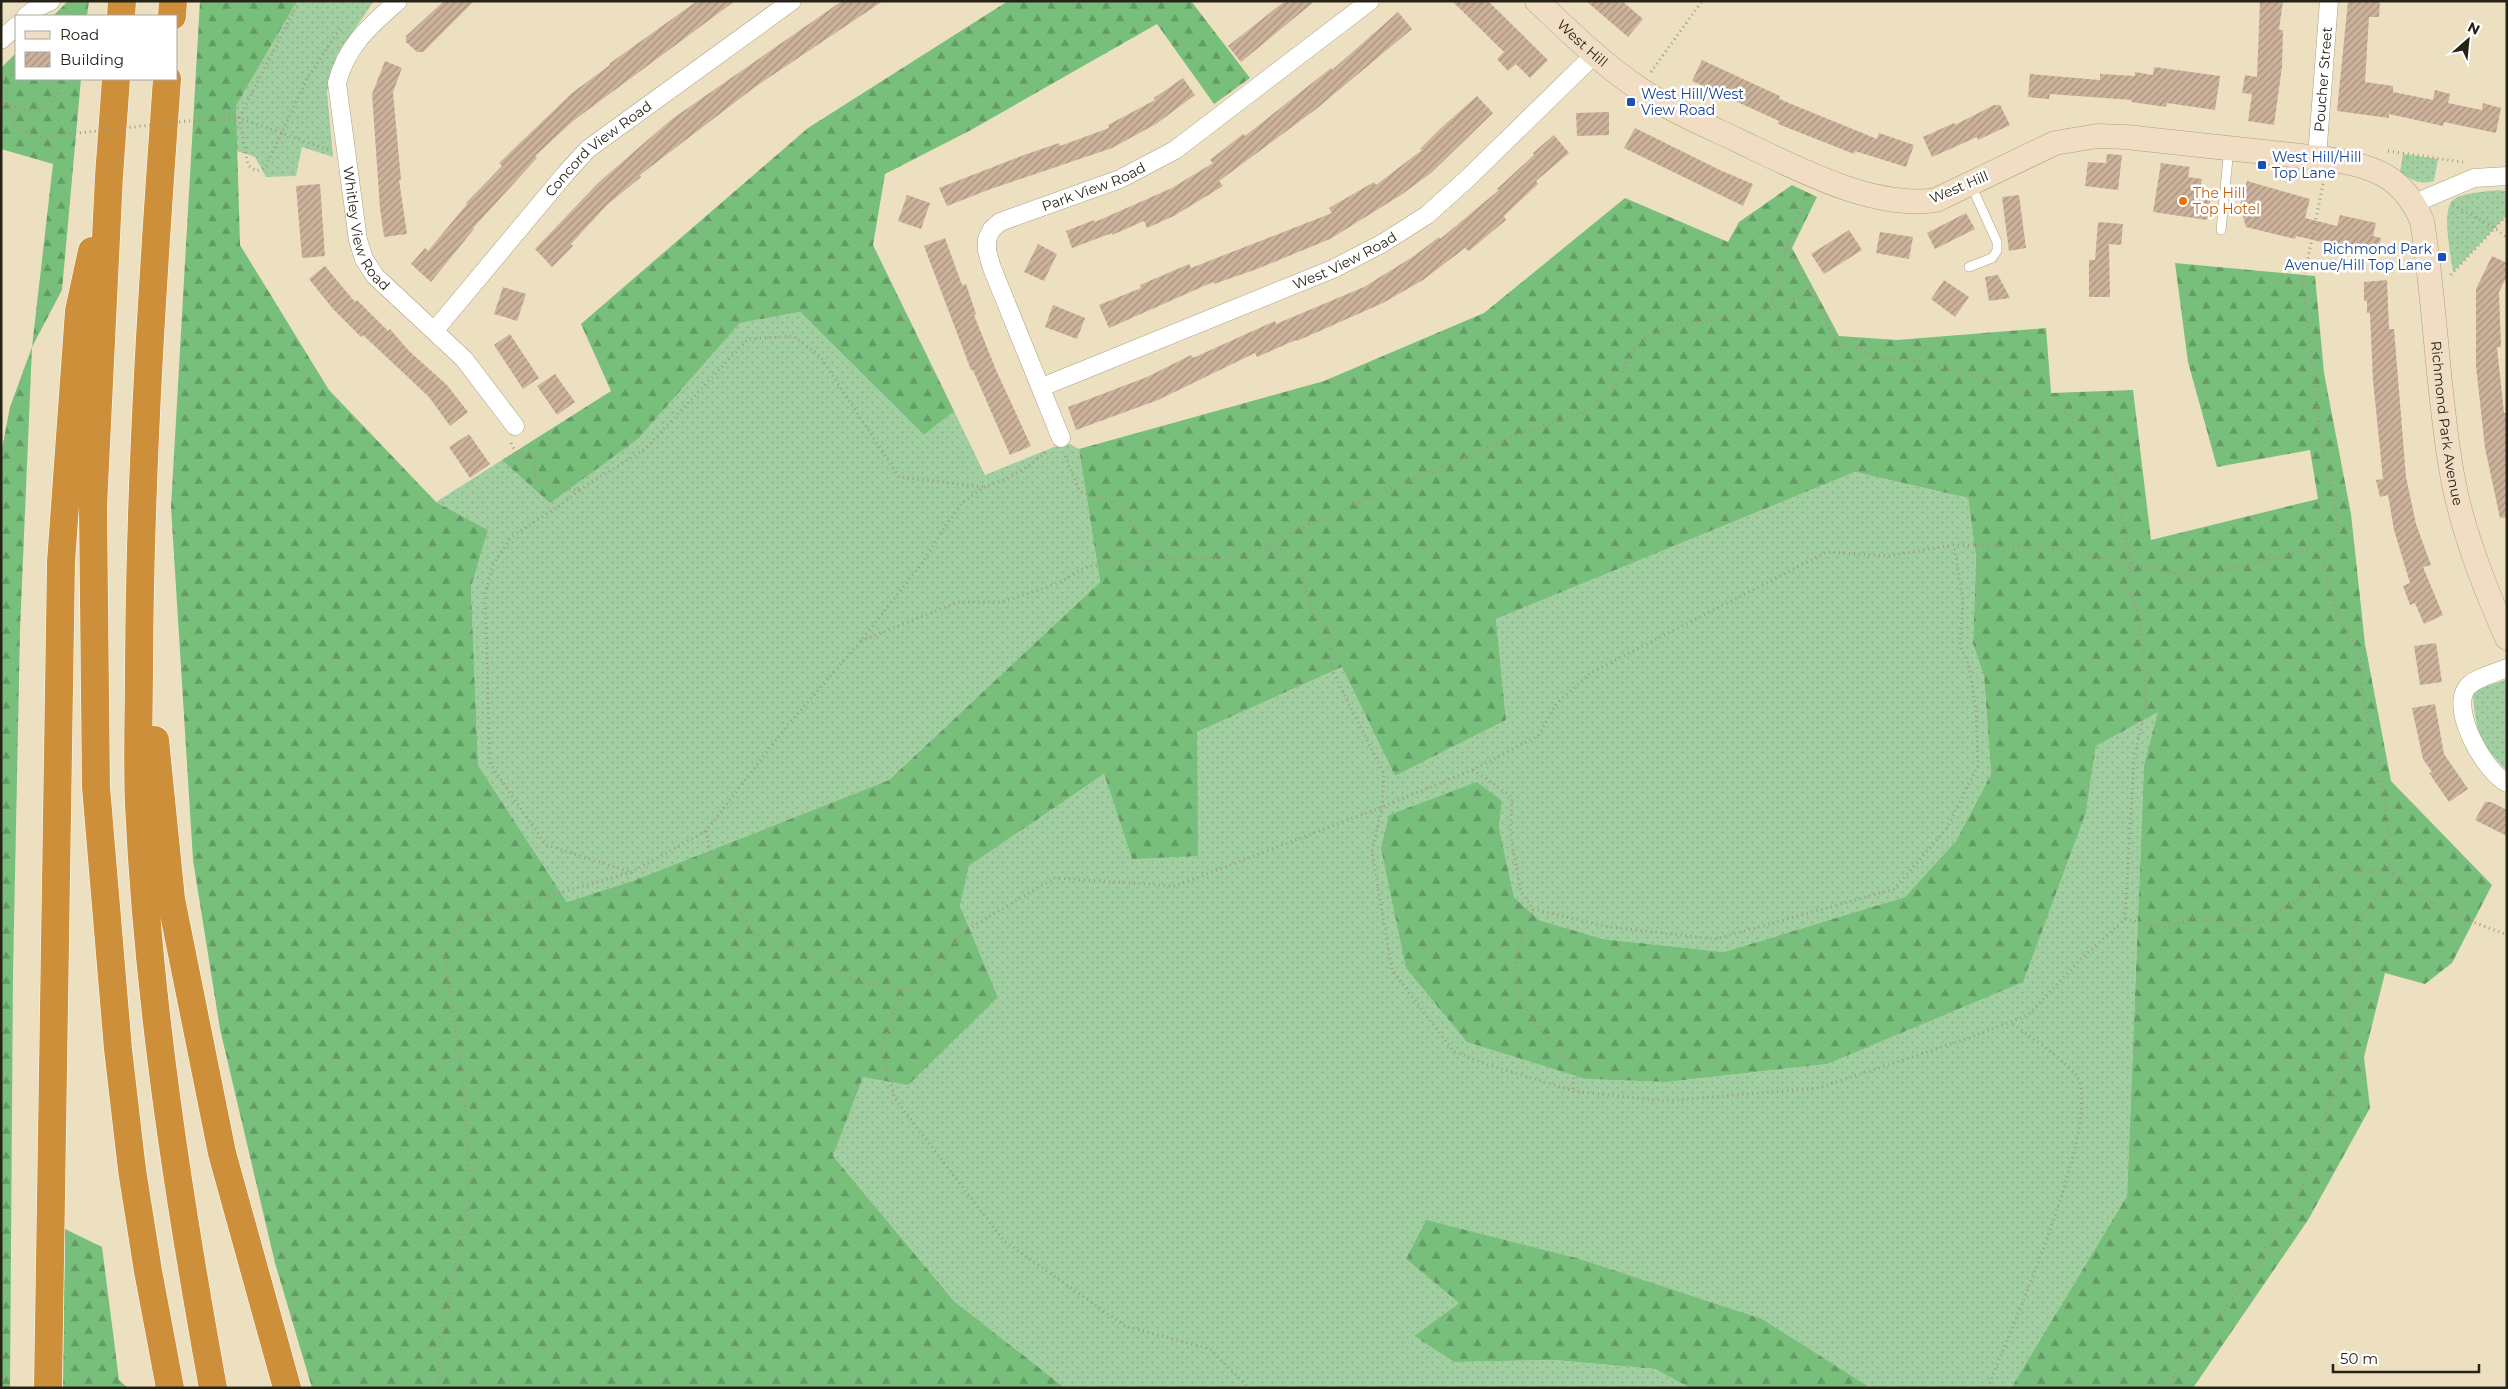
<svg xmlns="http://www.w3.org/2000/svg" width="2508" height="1389" font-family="Montserrat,sans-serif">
<defs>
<pattern id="grass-dots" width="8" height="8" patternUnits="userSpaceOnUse" patternTransform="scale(1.25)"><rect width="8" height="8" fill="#a1cfa2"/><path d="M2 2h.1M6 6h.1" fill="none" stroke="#8bb18b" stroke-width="1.8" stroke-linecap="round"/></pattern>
<pattern id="forest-firs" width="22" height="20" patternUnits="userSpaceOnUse" patternTransform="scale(1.25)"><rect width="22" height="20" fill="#79bf7c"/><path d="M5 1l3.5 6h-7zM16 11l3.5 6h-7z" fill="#639b65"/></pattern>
<pattern id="building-hatch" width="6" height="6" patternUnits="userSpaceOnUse" patternTransform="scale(1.25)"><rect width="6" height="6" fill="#cdb29b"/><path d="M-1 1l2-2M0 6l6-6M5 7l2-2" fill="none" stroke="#a6907d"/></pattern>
</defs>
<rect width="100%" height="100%" fill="#ede0c1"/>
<path fill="url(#grass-dots)" d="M297,1h77l-37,54 -10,37 6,65 -31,-10 -6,29 -30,1 -11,-20 -18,-6 -1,-45z
M2403,154l35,5 -4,22c-15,4 -22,-1 -34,-9z
M2498,190l9,1v24l-54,57c-2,-14 -12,-62 0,-72 11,-8 32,-8 45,-10z
M800,312l124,123 30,-24 31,64 69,-28 16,-3 9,5 21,133 -211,198 -254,100 -68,22 -89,-137 -7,-178 17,-57 -52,-28 66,-42 48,42 88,-63 102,-116z
M1855,472l113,26 8,59 -3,87 11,32 7,98 -35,67 -51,56 -181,55 -121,-13 -64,-19 -25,-23 -15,-70 3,-26 -113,14 197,264 82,3 159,-18 259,-252 10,-66 63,-35 -15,54 -17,431 -116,192h-140l-110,-69 -184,-61 -151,-37 -20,38 53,44 -45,33 40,26 100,-2 101,9 35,19h-625l-111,-87 -121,-145 30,-80 135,-79 -38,-91 9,-40 135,-92 28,85 65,-127 145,-65 53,109 111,-56 -10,-101z
M2505,680l2,2v89c-26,-27 -32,-40 -34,-78l4,-4z"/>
<path fill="url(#forest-firs)" d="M68,1h21l-2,15h-34z
M200,1h97l-61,105 4,139 89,145 107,112 52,28 -17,57 7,178 89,137 68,-22 254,-100 211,-198 -21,-133 245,-68 160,-68 141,-115 103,44 11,-20 53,-37 25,12 -25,51 47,88 58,4 149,-12 5,65 82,-3 18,150 167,-41 -8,-49 -93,17 -29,-105 -13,-99 140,13 9,97 27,141 14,130 26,137 101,104 -40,78 -27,21 -40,-11 -21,84 6,51 -62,112 -115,168h-182l116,-192 17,-431 14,-53 -62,34 -10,66 -63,170 -196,82 -160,18 -81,-3 -119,-37 -61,-74 -25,-120 8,-33 88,-33 25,19 -3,26 15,70 25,23 64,19 121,13 181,-55 51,-56 35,-67 -7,-98 -11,-32 3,-87 -8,-59 -113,-26 -359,147 10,101 -111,56 -53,-109 -145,65 1,124 -66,3 -28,-85 -135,92 -9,40 38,91 -90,88 -45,-8 -30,79 121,145 111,87h-753l-37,-125 -55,-234 -27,-169 -22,-353z
M1008,1h183l59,77 -36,26 -57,-80 -186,106 -86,44 -12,71 81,166 -30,24 -124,-123 -60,11 -102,116 -88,64 -48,-43 109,-69 -30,-67 227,-196z
M16,53v26h65l-19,211 -30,57 -12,283 -7,343 -3,415h-9v-934l9,-47 22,-60 21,-183 -52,-15v-81z
M1426,1220l151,38 185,61 109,69h-181l-35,-19 -101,-9 -100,2 -40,-26 45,-33 -53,-44z
M65,1229l37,18 17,133 9,8h-65z"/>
<path fill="url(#building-hatch)" d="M444,1h30l-51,51h-6l-11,-10v-6z
M697,1h38l-162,120 -38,35 2,2 -64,70 1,1 -43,53 -20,-18 14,-16 3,3 39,-47 -1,-1 36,-37 -3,-3 73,-70 38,-28 -1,-1z
M842,1h41l-128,86 -115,88 1,2 -34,28 -36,39 2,2 -21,21 -17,-18 64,-67 73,-63z
M1285,1h30l-74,61 -13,-16z
M1452,1h36l60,59 -18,18 -14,-14 -8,7 -11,-12 7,-7z
M1586,1h36l21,18 -15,18z
M2260,1h23l-4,29h4l-1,37 -8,58 -26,-4 4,-27 -10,-1 3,-18 12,2z
M2348,1h32l-1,16h-10l-4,65 28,4v6l40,8 2,-10 15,4 -2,9 34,7 1,-7 18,5 -5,25 -52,-11 -1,4 -54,-12v4l-52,-7z
M1398,12l14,17 -97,81 -96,71 4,5 -49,30 -27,12 -3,-7 -32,14v-2l-40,15 -6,-17 28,-11 1,2 77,-34 41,-25 -3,-3 33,-26 2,2 86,-68 1,2z
M1702,60l78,36 -1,3 98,40 2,-6 35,12 -8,22 -51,-16 -1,3 -76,-30 1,-3 -87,-40z
M385,61l17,7 -9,24 8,88h-2l8,54 -23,3 -4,-29 -8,-114z
M2154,67l66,9 -5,34 -48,-7 -1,4 -35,-5 1,-2 -82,-6 -1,5 -21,-2 2,-23 70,6v-6l35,2v-4l18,3z
M1183,78l12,17 -39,29 -44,24 -124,42 -41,16 -8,-18 85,-33 35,-12 1,3 49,-18 -1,-3 47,-25 -1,-2z
M1477,96l16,17 -62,60 -30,22 -71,44 -73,30 -43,15 -1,-2 -104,46 -10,-23 42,-17 -1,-3 49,-21 2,4 141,-55 -3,-5 45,-26 2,3 46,-35 -2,-1 21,-21z
M1994,105h6l10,20 -32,15 -1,-3 -45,20 -9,-20 31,-14 1,2z
M1609,112v23l-32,1 -1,-23z
M1635,128l87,43 31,13 -10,22 -119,-58z
M1554,135l15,18 -33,28 2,3 -34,32 2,4 -37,31 -4,-3 -42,32 -40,23 -86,38 -1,-1 -39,17 -2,-4 -97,47 -82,30 -8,-23 79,-30 44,-22 2,3 82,-37 1,3 88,-37 50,-31 25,-19 1,2 59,-49 -2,-1 37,-34 -1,-2z
M2107,154l15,1 -4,35 -33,-4 3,-24 18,1z
M2161,163l29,4 -2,10 14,2 -2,10 12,2 -5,29 -54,-8z
M2247,181l63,18 -5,19 32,8 3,-11 36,8 -3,13 8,2 -4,17 -81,-19 -1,3 -49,-12 -6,-22z
M320,184l5,72 -23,2 -6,-72z
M907,195l23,8 -9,26 -23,-8z
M2019,195l7,53 -17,3 -7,-54z
M1966,213l9,16 -40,20 -8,-16z
M2098,222l25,2 -2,21 -12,-1 1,53h-21v-37h6z
M1849,230l13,20 -38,24 -13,-20z
M1880,232l33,5 -4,22 -33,-6z
M945,238l17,47 4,-1 10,30 -2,1 22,55 35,76 -21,9 -37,-85h-2l-47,-124z
M1038,244l19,10 -13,27 -20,-9z
M2492,256l15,7v13l-8,16 2,55h-4l7,66h3v104l-7,1 -15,-70 -9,-82v-77z
M325,266l30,36 2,-2 31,31 2,-2 19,22 38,34 21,27 -18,14 -21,-29 -66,-62 -2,2 -28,-28 -24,-30z
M1998,275l12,23 -21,3 -4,-24z
M1944,280l25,17 -14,20 -24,-18z
M2387,280l2,49h5l12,148 10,47 15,41 -8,2 20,48 -19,9 -9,-21 -5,2 -7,-19 7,-3 -16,-53 -6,-35 -8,2 -4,-17 7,-1 -10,-98 -3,-68h-3v-12h-3v-19z
M503,287l23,7 -9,27 -23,-7z
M1053,305l32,13 -8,21 -32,-12z
M510,334l29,44 -16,11 -29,-44z
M555,374l20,28 -18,13 -20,-29z
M469,434l21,30 -20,14 -21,-31z
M2436,643l6,39 -22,3 -6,-39z
M2435,704l9,50 24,35 -19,13 -20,-29 3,-1 -9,-13 -11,-51z
M2485,802h6l16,8v26l-32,-16z"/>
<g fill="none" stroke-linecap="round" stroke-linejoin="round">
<defs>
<path id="lane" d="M2221,230l8,-82
M1969,267l23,-9 5,-7v-9l-26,-57"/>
<g id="street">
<path id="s1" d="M398,1c-28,25 -52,45 -61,82l21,157 6,19 11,17 89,83 51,67"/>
<path d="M26,16l12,-9 13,-6"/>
<path d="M1,40l15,-14"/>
<path id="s2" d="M2317,157l12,-156"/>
<path d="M2415,203l59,-25 33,-2"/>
<path id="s3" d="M435,330l131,-157 22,-24 204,-148"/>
<path id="s4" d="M1042,387l291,-118 50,-26 44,-28 40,-36 128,-125"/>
<path id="s5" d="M1061,438l-69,-170 -5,-17v-12l5,-10 8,-7 120,-43 55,-29 195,-149"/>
<path d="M2507,668c-12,5 -34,10 -41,21 -15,23 19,83 41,94"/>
</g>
<g id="secondary">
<path id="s6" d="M1537,1c33,31 66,64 104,89 29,20 62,34 94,49 57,27 137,71 201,61l119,-57 42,-7 29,1 202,22c46,7 75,17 94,62 13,79 15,161 28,241 9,61 32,119 57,176"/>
</g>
<path id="highway" d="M121,16l1,-15
M172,16l1,-15
M116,79l-7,97 -16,331 3,280 22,262 14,121 16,101 22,117
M167,79c-14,195 -27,391 -28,587 0,46 -2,93 0,139 9,196 39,390 74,583
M155,740l16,159 51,254 65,235
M48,1388l13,-826 18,-251 13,-60"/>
</defs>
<use href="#lane" stroke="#aa9f81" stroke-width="10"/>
<use href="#street" stroke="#aa9f81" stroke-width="19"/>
<use href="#secondary" stroke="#aa9f81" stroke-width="25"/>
<use href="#highway" stroke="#fff" stroke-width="29"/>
<path stroke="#a39981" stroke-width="3" stroke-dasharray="1 4" stroke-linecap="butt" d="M299,1l-60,117 90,32
M1651,72l51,-71
M1,101c9,4 20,11 30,10 18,0 29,-16 29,-32
M234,116l5,2 9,47 8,6 9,-3 43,-91 28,-43 6,-5
M2388,151l75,11
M2324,179l-21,104 17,152 18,89 -2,12 -11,19 -1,10 13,49 24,44 1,36 17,70 11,75 -4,18c23,45 76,60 121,78
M2453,205l42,23 12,10
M1788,248l24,44
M2451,275l56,-60
M511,443l7,14 15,-4 3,4 -2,21 24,11 21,1 66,-41 103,-110 45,-3 27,20 79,121 84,10
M1065,456l15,36 36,10 22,30 35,28
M579,490l-17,14 -51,33 -18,28 -8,29 5,170 56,81 85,27
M1269,547l21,15 12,14 10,37 18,19 2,38 52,104 -2,33 -10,45 20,118 61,81 27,11 93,29 93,10 152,-13 151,-50 59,-23 53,-56 44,-40 9,-160 12,-55 -6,-87 -13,-31 3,-22 -16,-100 -16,-33 -50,-28 -44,-20 -84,-21 -39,-4 -46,-19 -23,-47 -45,19
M861,641l97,-39h44l57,-19 26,-16 24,-4 118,-6 42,-10 12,-9 74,-34 165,-70 58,-19 32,-22 12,-18 9,-22 17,-17 33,-12 86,-13 11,-24 2,-20 26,-72
M1473,770l39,27 -2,36 11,59 12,17c-37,76 -10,103 41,158l-1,24
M706,831l6,30 40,71 44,17 64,34 42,7 19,-1 41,-56 92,-55 121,8 207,-79 90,-37 66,-34 19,-33 35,-31 235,-120 61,4 66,-11 93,2 148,30 113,-27 17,5
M1533,909l76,18 107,12 178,-50 52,-60 32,-63 -2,-56 -7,-44 -9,-21 3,-43 -9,-57
M2125,919l42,9 27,-11 51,13 74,-42 26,-19 49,4
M902,990l-21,58 14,51 109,142 121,85 85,23 39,39
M438,1388l3,-51 28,-135v-39l-6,-84 -19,-125c7,-22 14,-28 35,-38l153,-44 74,-41 80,-104 74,-85 63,-80 23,-37 17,-23 21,-15 24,-9 25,-15 15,-13
M1988,1388c22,-58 113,-259 90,-310 -6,-13 -54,-46 -67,-55
M2170,1388l5,-13 85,-113 12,-27 21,-22 57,-171 3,-114 41,-54"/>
<use href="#lane" stroke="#fff" stroke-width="9"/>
<use href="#street" stroke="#fff" stroke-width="18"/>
<use href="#secondary" stroke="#f0ddc4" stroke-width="24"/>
<use href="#highway" stroke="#cd8f3a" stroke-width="28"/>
<path stroke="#a39981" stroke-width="3" stroke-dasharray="1 4" stroke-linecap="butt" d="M16,66c-16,18 -13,55 11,66 4,3 10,4 15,5l192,-21"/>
</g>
<g fill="#1a4fb4" stroke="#fff" stroke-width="2">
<rect x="1626" y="97" width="10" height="10" rx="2.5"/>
<rect x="2257" y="160" width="10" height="10" rx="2.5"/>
<rect x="2437" y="252" width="10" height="10" rx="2.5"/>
</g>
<circle fill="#e8710a" stroke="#fff" stroke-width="2" cx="2183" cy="201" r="5"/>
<g text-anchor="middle" stroke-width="5" stroke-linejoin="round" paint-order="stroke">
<g font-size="14" fill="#272216" stroke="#fff">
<text dy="5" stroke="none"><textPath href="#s6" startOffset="62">West Hill</textPath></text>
<text dy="5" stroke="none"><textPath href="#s2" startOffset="78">Poucher Street</textPath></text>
<text dy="5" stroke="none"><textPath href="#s3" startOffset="245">Concord View Road</textPath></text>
<text dy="5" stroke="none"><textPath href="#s5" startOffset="335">Park View Road</textPath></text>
<text transform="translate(1959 187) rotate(-23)" y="5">West Hill</text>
<text dy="5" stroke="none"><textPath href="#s1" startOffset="254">Whitley View Road</textPath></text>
<text dy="5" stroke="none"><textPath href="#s4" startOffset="328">West View Road</textPath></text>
<text dy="5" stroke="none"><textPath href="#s6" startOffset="1186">Richmond Park Avenue</textPath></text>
</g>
<g font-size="14" fill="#164399" stroke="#fff" text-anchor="start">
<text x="1641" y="99">West Hill/West<tspan x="1641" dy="16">View Road</tspan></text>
<text x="2272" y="162">West Hill/Hill<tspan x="2272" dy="16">Top Lane</tspan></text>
<text x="2432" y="254" text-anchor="end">Richmond Park<tspan x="2432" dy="16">Avenue/Hill Top Lane</tspan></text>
</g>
<g font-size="14" fill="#c56008" stroke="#fff" text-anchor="start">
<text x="2193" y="198">The Hill<tspan x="2193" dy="16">Top Hotel</tspan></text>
</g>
</g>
<rect width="2508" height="1389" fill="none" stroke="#272216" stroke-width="5"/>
<rect x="15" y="15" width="162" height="65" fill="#ffffff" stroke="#a9a7a2"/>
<rect x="25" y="31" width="25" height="8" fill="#f0ddc4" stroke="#a9a7a2"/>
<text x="60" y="40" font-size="15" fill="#272216">Road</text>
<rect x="25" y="52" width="25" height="15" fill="url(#building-hatch)" stroke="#a9a7a2"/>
<text x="60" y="65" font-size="15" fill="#272216">Building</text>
<g transform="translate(2468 40) rotate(27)" stroke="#ffffff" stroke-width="4" paint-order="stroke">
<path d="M0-4L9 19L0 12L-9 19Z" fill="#272216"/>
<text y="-8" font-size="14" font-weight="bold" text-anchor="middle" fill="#272216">N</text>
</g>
<path d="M2333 1364v8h146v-8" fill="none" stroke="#272216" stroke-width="2.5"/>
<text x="2340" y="1364" font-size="15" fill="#272216" stroke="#ffffff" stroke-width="4" paint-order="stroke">50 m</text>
</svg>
